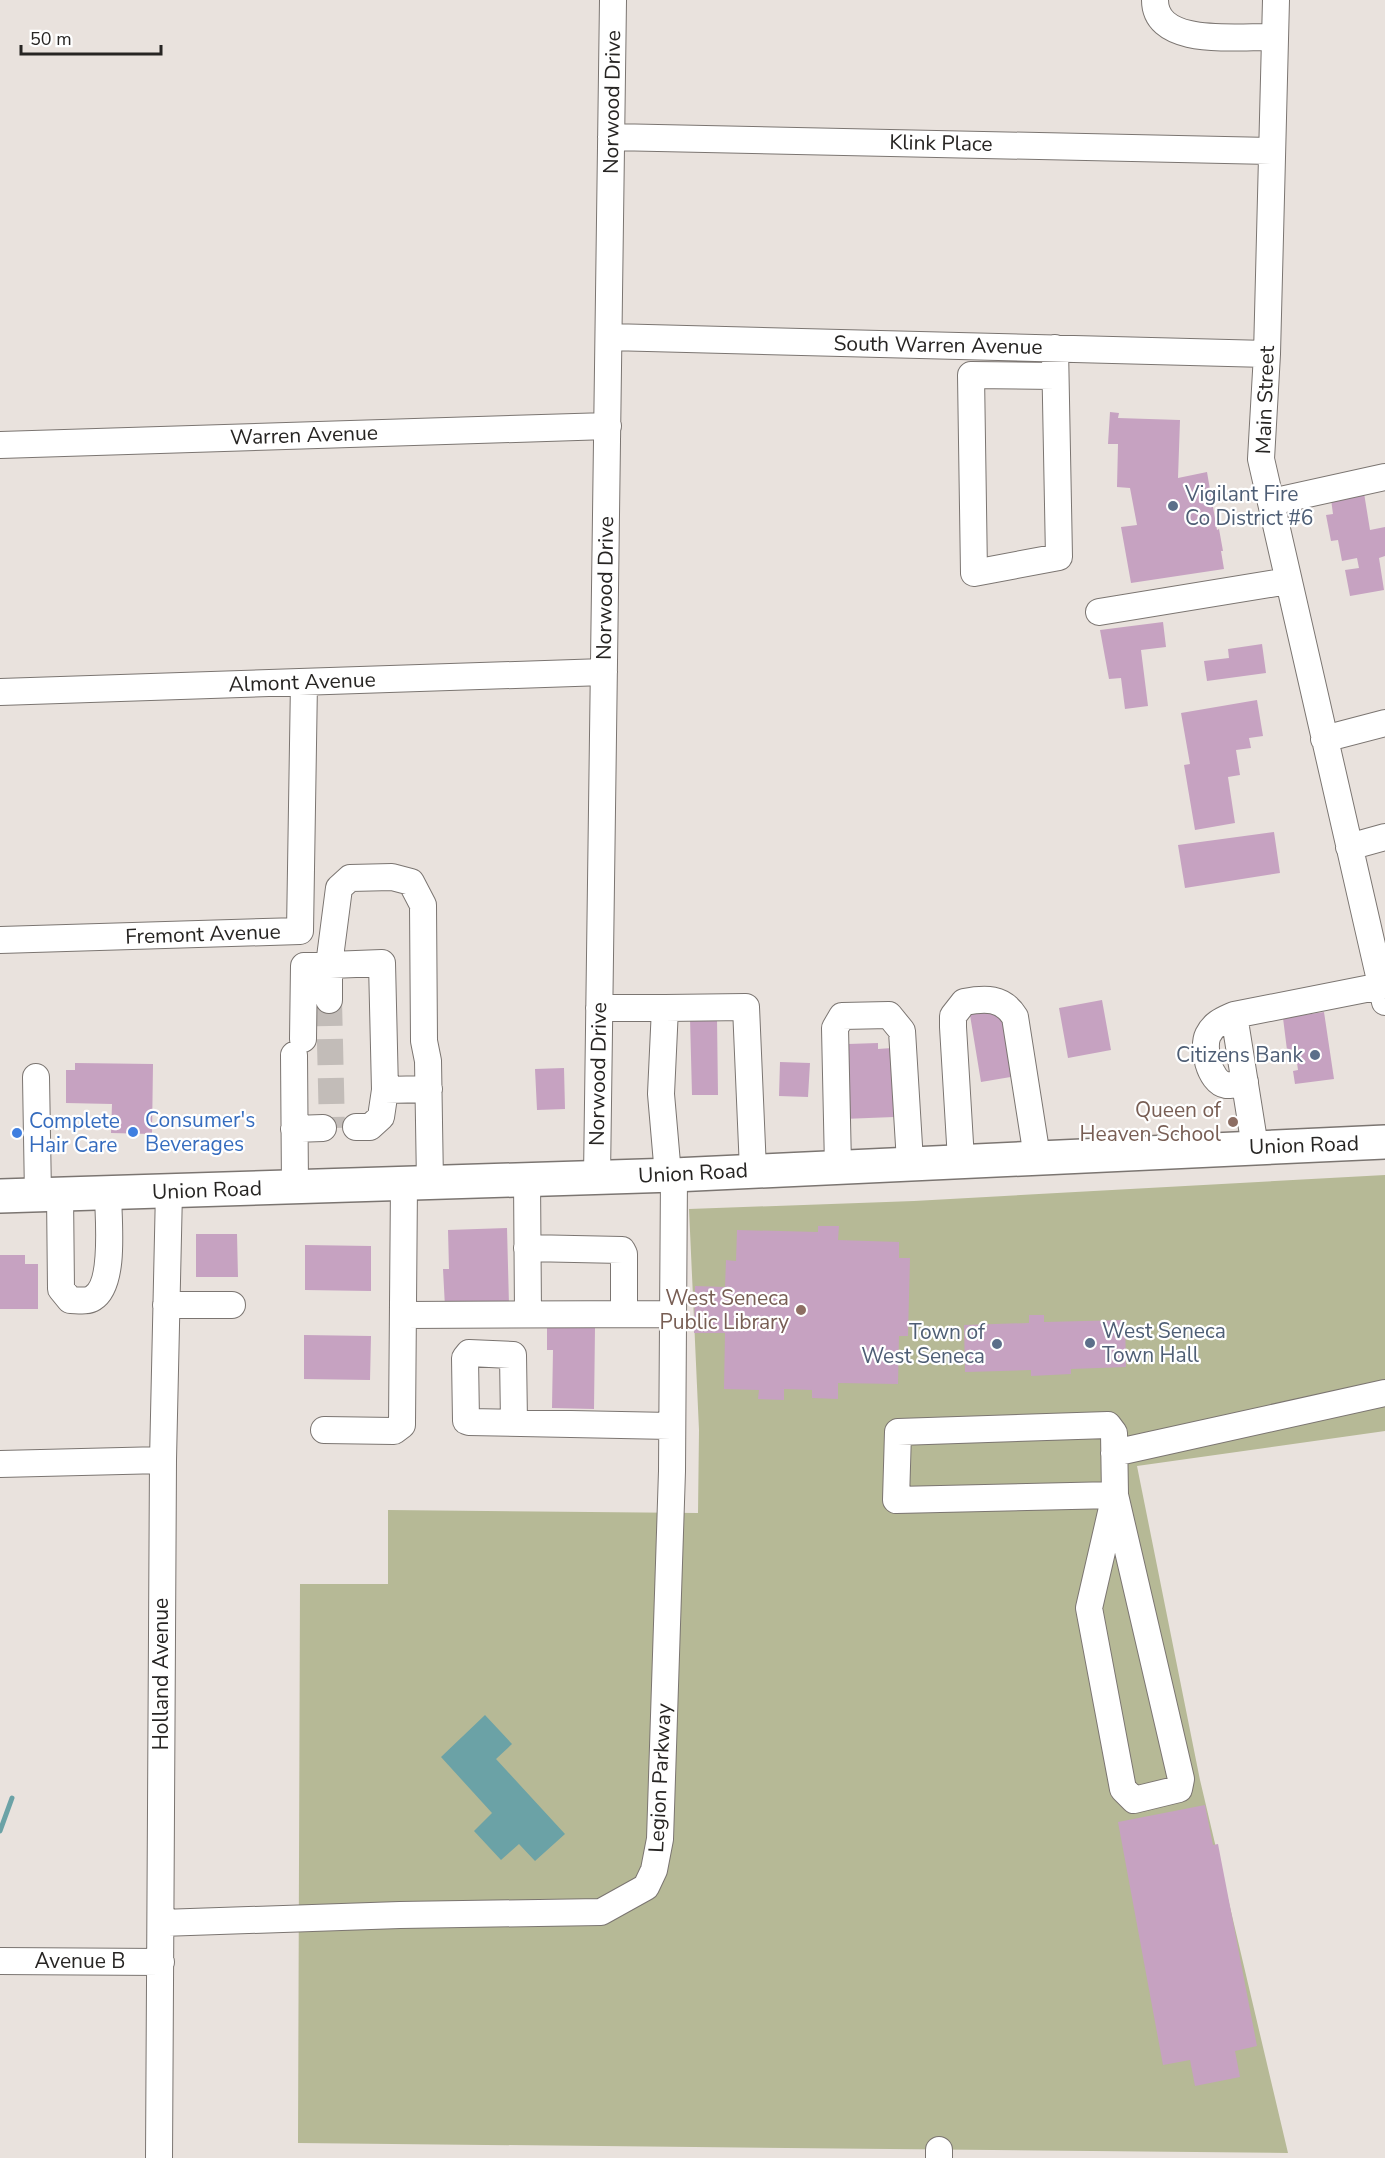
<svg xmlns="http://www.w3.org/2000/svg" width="1385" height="2158" font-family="'Nunito Sans',sans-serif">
<rect width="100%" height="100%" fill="#e9e2dd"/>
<path fill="#b6b996" d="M1385,1175v256l-248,35 63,314 88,373 -990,-10 2,-559h88v-74l310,3 1,-83 -10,-221 225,-8z"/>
<path fill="#6ba2a6" d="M485,1715l27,29 -16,15 69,75 -30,27 -16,-17 -18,16 -27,-29 18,-18 -51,-56z"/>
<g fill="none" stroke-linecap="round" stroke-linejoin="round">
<path stroke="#6ba2a6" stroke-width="5" d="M0,1831l12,-33"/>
</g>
<path fill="#c6a2c1" d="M1110,412l9,1 -1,5 62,2 -2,58 29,-6 10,58 2,-1 4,22h-2l3,18 -93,14 -10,-56 16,-2 -7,-37 -13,-1 1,-43h-10z
M1364,493l6,37 15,-3v29l-6,2 5,32 -34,6 -5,-26 14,-2 -2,-10 -15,3 -4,-21 -7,1 -5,-26 7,-1 -2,-15z
M1163,622l3,25 -25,3 7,56 -23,3 -4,-31 -12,1 -9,-49z
M1262,644l4,29 -59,8 -3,-20 25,-3 -1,-9z
M1257,700l6,36 -14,2 2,10 -15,2 4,25 -12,2 7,46 -40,7 -11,-65 6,-1 -9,-51z
M1274,832l6,41 -95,15 -7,-43z
M1102,1000l9,50 -43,8 -9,-50z
M1010,1003l12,72 -41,7 -12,-73z
M1324,1012l10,67 -39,5 -2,-13 5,-1 -3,-21 -8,1 -4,-32z
M690,1018h27l1,77h-26z
M878,1043v6l14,-1 2,69 -51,2v-37h6l-1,-38z
M780,1062l30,1 -2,34 -29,-1z
M75,1063l78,1 -1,70 -41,-1 1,-29 -46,-1v-33h9z
M564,1068l1,41 -28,1 -2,-41z
M818,1226h21l-1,14 61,2v16h11l-2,78h-9l-1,48 -60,-1v16l-26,-1v-8l-28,-1v11l-26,-1 1,-9 -35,-1 1,-56h-31l1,-47 30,1 1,-27 10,1 1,-31 81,2z
M507,1228l2,77 -64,2 -2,-38h6l-1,-39z
M196,1234h41l1,43h-42z
M305,1245l66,1v45l-66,-1z
M0,1255h25v9h13v45h-38z
M1029,1315h15v7l81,-2 1,47 -55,2v5l-40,2v-6l-66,2 -1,-47 65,-2z
M547,1327l48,1 -1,81 -42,-1 1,-58h-6z
M304,1335l67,1 -1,44 -66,-1z
M1205,1805l8,40 5,-1 39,202 -22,5 5,26 -45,9 -5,-26 -27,5 -45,-243z"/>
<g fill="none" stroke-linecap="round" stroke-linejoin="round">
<path stroke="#c2bcb8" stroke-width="26" stroke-dasharray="26 13" stroke-linecap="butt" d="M329,1000l3,128"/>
<defs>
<path id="minor" d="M1155,0c0,48 85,36 118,37
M1276,0l-9,354 -6,105 124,543
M611,137l660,14
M609,337l658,17
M1055,348l4,209 -85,16 -3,-198 84,1
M0,445l608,-19
M1271,502l114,-25
M1099,612l189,-31
M0,692l604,-20
M1324,739l61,-16
M1349,847l36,-10
M0,940l300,-9 4,-249
M329,1000v-35l10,-77 11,-10 42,-1 19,5 12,23 1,136 4,20 2,122
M599,1008h66
M1234,1015c-11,5 -20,8 -26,20 -6,12 1,47 18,50 5,1 13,-2 19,-3
M303,1039l1,-73 78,-3 3,127 -4,27 -11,10h-14
M294,1055l1,132
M36,1077l2,118
M385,1090l44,-1
M294,1129l29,-1
M1255,1147l-21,-132 147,-29
M961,1160l-8,-133v-11l11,-14c21,-4 39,-5 51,15l22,140
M838,1166l-3,-138 7,-12 47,-1 13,16 8,131
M668,1175l-7,-81 4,-86 81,-1 7,163
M597,1177l16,-1177
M527,1179l1,135
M60,1194l1,95 9,11c7,0 17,2 23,-2 23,-14 15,-80 15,-105
M527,1248l95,2 2,4v60
M166,1305h66
M403,1315l269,-1
M514,1422l-1,-67 -44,-2 -4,5 1,63 3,1 202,4
M1108,1425l6,8 1,62 -219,5 2,-68z
M324,1430l70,1 8,-6 2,-242
M1114,1453l271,-60
M0,1464l163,-4
M1115,1495l66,284 -2,10 -45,11 -11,-11 -34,-181z
M161,1923l239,-8 201,-3 45,-25 8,-17 6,-31 12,-368 2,-296
M0,1961l161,1
M159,2158l4,-698 6,-269
M939,2158v-8"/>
<path id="major" d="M0,1196l674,-21 711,-33"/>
</defs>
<use href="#minor" stroke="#7b7571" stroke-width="28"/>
<use href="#major" stroke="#7b7571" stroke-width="36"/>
<use href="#minor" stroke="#fff" stroke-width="26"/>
<use href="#major" stroke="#fff" stroke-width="33"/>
</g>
<g fill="#5c6f8a" stroke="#fff" stroke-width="2">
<circle cx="1173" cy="506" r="6"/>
<circle cx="1315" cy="1055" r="6"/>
<circle cx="1090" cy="1343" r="6"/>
<circle cx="997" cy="1344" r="6"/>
</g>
<g fill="#8d6e63" stroke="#fff" stroke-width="2">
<circle cx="1233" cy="1122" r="6"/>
<circle cx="801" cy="1310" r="6"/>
</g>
<g fill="#3f7fe0" stroke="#fff" stroke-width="2">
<circle cx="133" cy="1132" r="6"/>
<circle cx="17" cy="1133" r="6"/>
</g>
<g text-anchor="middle" stroke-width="4.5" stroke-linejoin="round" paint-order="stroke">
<g font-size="21" fill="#272523" stroke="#fff">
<text transform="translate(612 102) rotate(-89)" y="7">Norwood Drive</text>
<text transform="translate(941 143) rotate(1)" y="7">Klink Place</text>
<text transform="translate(938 345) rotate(1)" y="7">South Warren Avenue</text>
<text transform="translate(1265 400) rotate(-88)" y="7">Main Street</text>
<text transform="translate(304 435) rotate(-2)" y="7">Warren Avenue</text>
<text transform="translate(605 588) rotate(-89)" y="7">Norwood Drive</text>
<text transform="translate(302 682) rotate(-2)" y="7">Almont Avenue</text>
<text transform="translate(203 934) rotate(-2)" y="7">Fremont Avenue</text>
<text transform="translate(598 1074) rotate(-89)" y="7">Norwood Drive</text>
<text transform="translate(1304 1145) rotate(-2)" y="7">Union Road</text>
<text transform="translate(693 1173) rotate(-3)" y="7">Union Road</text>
<text transform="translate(207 1190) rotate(-2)" y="7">Union Road</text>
<text transform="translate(161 1674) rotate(-90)" y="7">Holland Avenue</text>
<text transform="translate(660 1778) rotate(-87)" y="7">Legion Parkway</text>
<text x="80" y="1968">Avenue B</text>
</g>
<g font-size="21" fill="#4e5e75" stroke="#fff" text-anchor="start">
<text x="1185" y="501">Vigilant Fire<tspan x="1185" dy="24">Co District #6</tspan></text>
<text x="1303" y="1062" text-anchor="end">Citizens Bank</text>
<text x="1102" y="1338">West Seneca<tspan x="1102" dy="24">Town Hall</tspan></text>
<text x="985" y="1339" text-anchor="end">Town of<tspan x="985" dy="24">West Seneca</tspan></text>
</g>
<g font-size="21" fill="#785e54" stroke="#fff" text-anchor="end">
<text x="1221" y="1117">Queen of<tspan x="1221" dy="24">Heaven School</tspan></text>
<text x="789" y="1305">West Seneca<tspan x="789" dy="24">Public Library</tspan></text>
</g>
<g font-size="21" fill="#366cbe" stroke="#fff" text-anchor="start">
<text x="145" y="1127">Consumer's<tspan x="145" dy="24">Beverages</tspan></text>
<text x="29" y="1128">Complete<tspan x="29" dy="24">Hair Care</tspan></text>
</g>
</g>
<path d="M21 45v9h140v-9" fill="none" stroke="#272523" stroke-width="3"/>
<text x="30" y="45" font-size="18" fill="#272523" stroke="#ffffff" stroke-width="4.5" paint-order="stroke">50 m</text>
</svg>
